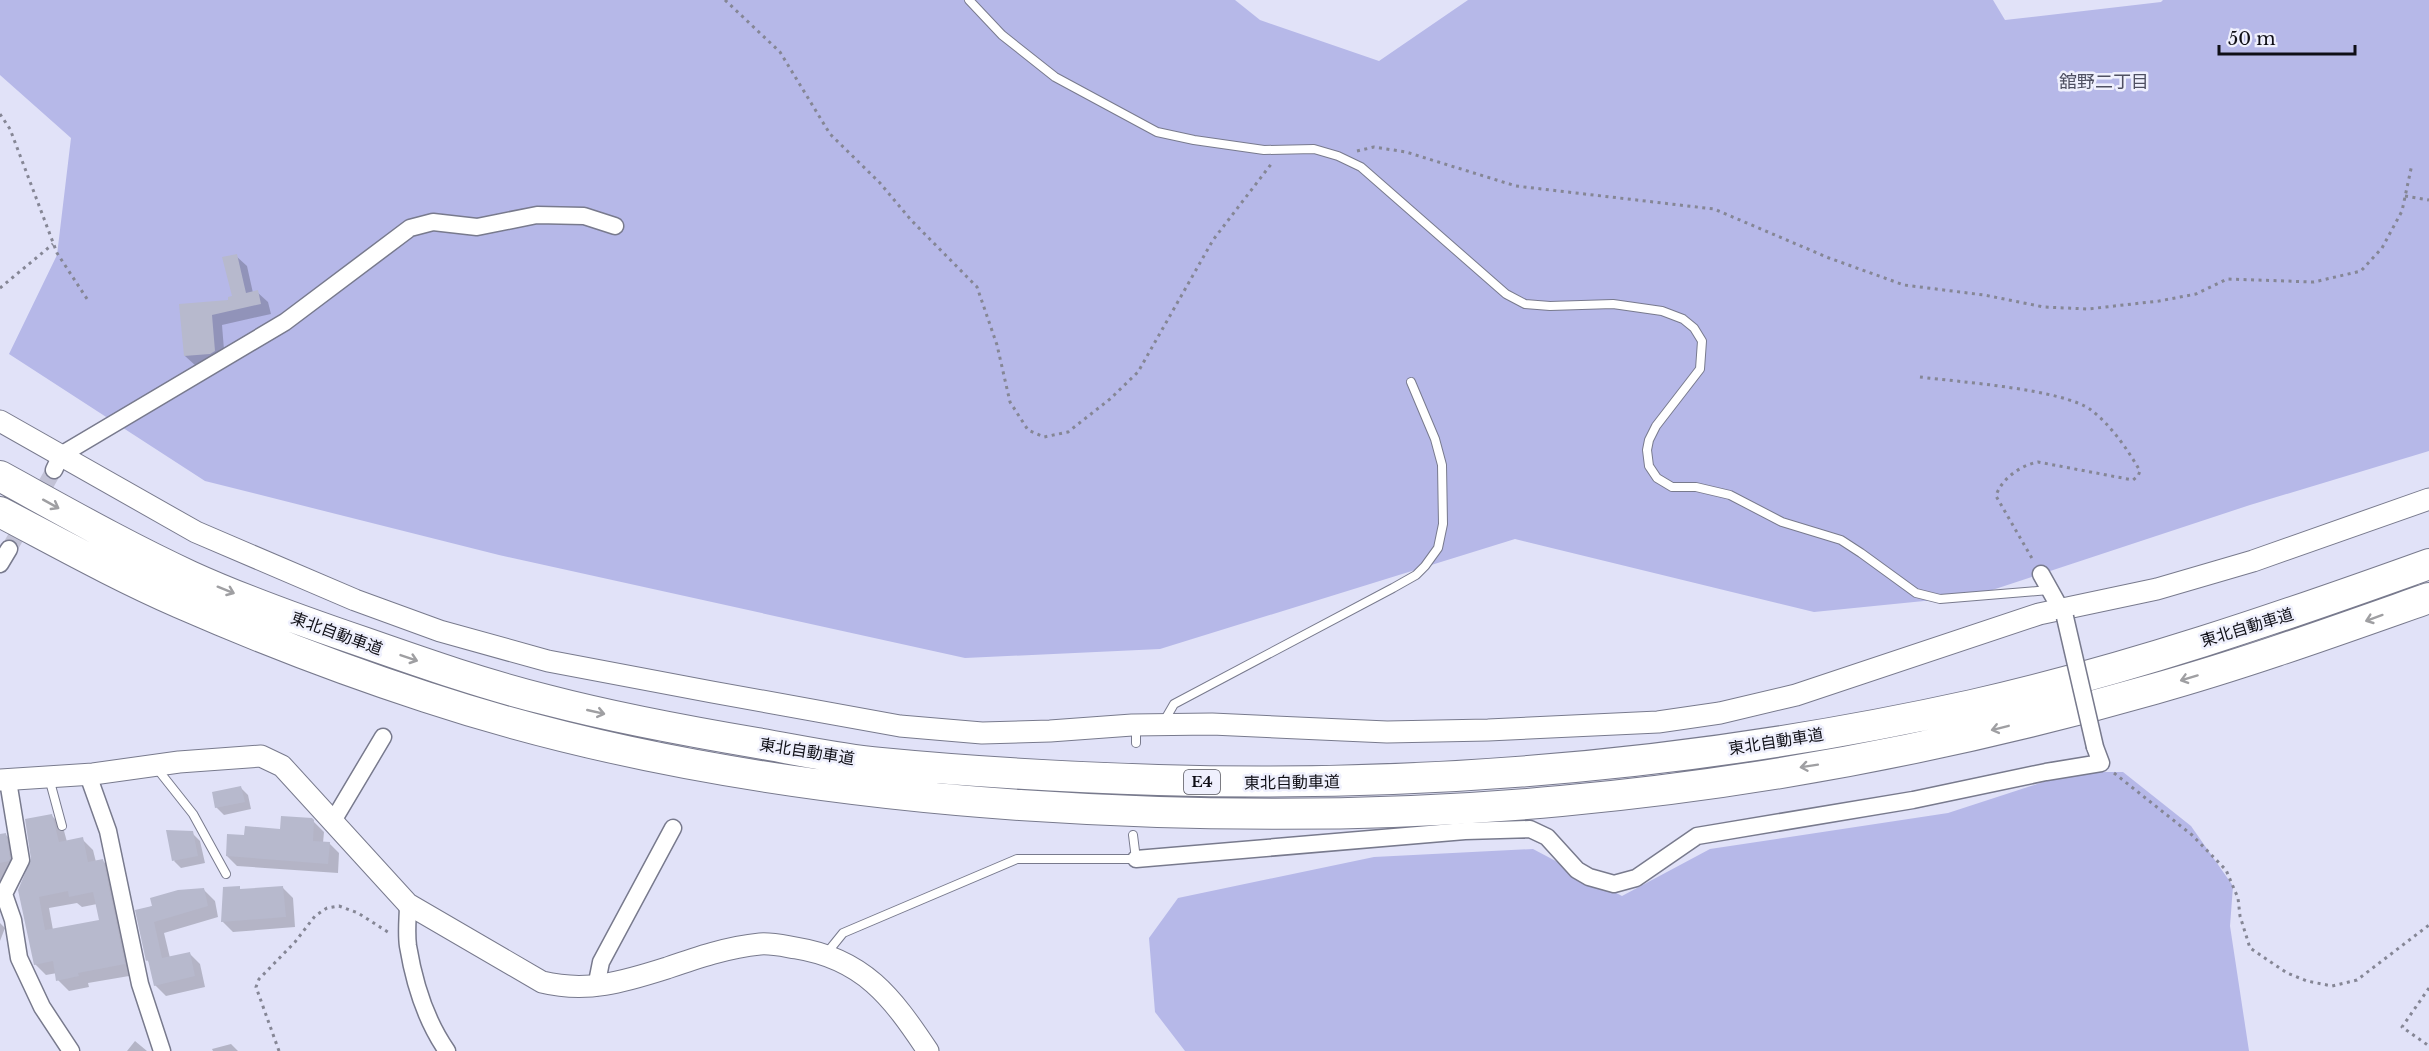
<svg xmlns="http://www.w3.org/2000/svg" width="2429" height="1051" font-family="'Libre Baskerville','Noto Sans JP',serif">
<rect width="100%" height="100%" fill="#e1e2f8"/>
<path fill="#b6b8e8" d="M0,0h1235l25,20 119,41 89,-61h525l12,20 156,-18 2,-2h266v451l-179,54 -276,91 -160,16 -299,-73 -355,110 -195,9 -466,-103 -294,-74 -196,-127 48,-99 14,-117 -71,-63z
M2074,772h49l68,54 42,60 -3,40 19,125h-1064l-30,-39 -6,-74 29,-40 196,-41 159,-8 89,47 88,-47 238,-36z"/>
<path fill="#0003" fill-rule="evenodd" d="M236,256l11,10 6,27 4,-1 11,10 3,12 -49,11 3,37 -29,4 -11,-10 -4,-51 49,-4 3,-4z
M241,788l7,7 3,14 -27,6 -8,-8z
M52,816l11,11 4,15 15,-3 11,11 3,12 7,-1 11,11 21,103 -47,8 1,4 -20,4 -11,-11 -1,-7 -11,2 -11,-11 -16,-74zM77,903l5,4 15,-3 3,17 -47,9 -4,-22z
M311,819l13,13 -1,11h6l10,10 -1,20 -101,-7 -10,-10 19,-20 36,-5z
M192,833l8,8 5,22 -24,5 -7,-7z
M5,834l9,9 3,18 -17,49v-75z
M239,888l3,3 41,-3 10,10 2,29 -62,5 -11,-11z
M204,890l11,11 3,16 -54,16 6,25 19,-5 11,11 5,23 -39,9 -11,-11 -5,-22 -3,-3 -10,-49z
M0,923l5,5 -5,13z
M135,1041l12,10h-20z
M231,1044l7,7h-25l-1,-2z"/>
<path fill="#b7b9cd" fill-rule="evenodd" d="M237,254l9,39 12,-3 3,14 -49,11 3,36 -5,3 -26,2 -5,-52 49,-4v-3l4,-1 -10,-39z
M241,786l4,16 -30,6 -3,-16z
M52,814l7,28 24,-5 5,25 15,-3 22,105 -47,9 1,3 -23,5 -3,-20 -19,4 -16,-75 13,-31 -6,-40zM68,891l1,6 24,-5 6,28 -54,10 -6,-33z
M281,816l31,2 2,2 -1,21 17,1 -2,22 -102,-8 1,-22 17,1 1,-9 35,3z
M166,830l27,1 5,25 -26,5z
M6,833l4,25 -1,3 -9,2v-29z
M240,886v3l43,-3 3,31 -65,5 2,-35z
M204,888l4,18 -54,16 8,36 28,-6 5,24 -41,10 -6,-26 -2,1 -11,-51 17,-4 -2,-8 28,-8z"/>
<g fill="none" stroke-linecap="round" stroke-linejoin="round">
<path stroke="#c2c2d6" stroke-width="16" stroke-dasharray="16 8" stroke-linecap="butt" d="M9,549l45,-79"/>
<defs>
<path id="service" d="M969,0l33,35 53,42 102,55 37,8 70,10 50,-1 24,7 23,11 145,127 19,10 25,2 63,-2 49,7 21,8 11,9 8,13 -2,28 -44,57 -7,14 -2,10 2,16 8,12 15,9h24l34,8 52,27 59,18 20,13 55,40 24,6 109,-9
M1163,723l11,-19 219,-116 23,-13 9,-9 13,-18 5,-24 -1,-59 -7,-26 -24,-57
M1136,726v17
M155,766l38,48 33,60
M49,778l13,48
M826,954l17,-21 174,-74h119l-3,-24"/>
<path id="minor" d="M54,470l7,-15 224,-133 125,-94 23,-6 44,5 60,-12 47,1 31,10
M0,564l9,-15
M2041,574l24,43
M88,775l20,56 32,153 22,67
M8,781l13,79 -17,34 9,26 6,38 23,49 29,44
M333,821l50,-84
M1136,859l329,-28 65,-2 17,8 30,33 12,7 25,7 22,-6 61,-42 216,-36 133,-28 55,-9 -6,-16
M408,904c0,13 -2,28 0,42 6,36 18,75 39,105
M596,987l5,-25 72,-134"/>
<path id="tertiary" d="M0,421l196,111 159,68 85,31 108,30 164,31 188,34 82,7 68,-2 82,-6 80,-1 175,8 101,-2 170,-8 62,-9 76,-18 243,-81 118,-25 96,-28 176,-62
M0,780l93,-6 86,-12 82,-6 21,10 126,138 134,78c45,11 81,0 125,-14 29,-10 61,-21 93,-24 11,-1 24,2 36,4 68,11 96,49 132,103"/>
<path id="motorway" d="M0,476c62,34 125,70 190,100 57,26 117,47 176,67 60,21 120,42 181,57 69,18 139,31 210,43 41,7 82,16 124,20 92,9 185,14 277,17 273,8 547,-16 814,-75 155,-35 307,-87 457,-141
M0,512c59,31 118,64 180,91 80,35 163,67 246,94 191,63 394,94 594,108 179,12 361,13 541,-4 199,-18 400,-57 593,-112 93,-26 184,-59 275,-91"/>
</defs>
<use href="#service" stroke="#787a8d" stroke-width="10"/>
<use href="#minor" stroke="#787a8d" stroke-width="19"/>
<use href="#tertiary" stroke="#787a8d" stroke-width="23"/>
<use href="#motorway" stroke="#787a8d" stroke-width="32"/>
<path stroke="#858695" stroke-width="3" stroke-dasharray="3 4.5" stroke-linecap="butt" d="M725,0l55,52 50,82 50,49 31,37 66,67 20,58 13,57 18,28 16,7 24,-5 42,-33 28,-27 75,-132 59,-77
M0,114l10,15 47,124 32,49
M1357,151l17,-4 32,5 110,34 198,23 115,49 75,27 80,10 60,12 44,2 71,-8 37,-7 31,-15 87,3 47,-11 21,-23 20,-37 10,-47
M2405,196l24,4
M0,288l53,-44
M1920,377c39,5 143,12 171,33 20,15 37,40 49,61l-2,5 -5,4 -95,-18c-17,3 -37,17 -42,34l37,64
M2114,773l78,62 34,35 12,28 2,18 10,32 37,25 20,8 25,5 25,-6 72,-55
M2429,988l-27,39 27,19
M279,1051l-23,-64 3,-8 36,-37 20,-26 12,-8 12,-2 19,7 33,21"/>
<use href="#service" stroke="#fff" stroke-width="8"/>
<use href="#minor" stroke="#fff" stroke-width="16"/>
<use href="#tertiary" stroke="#fff" stroke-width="21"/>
<use href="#motorway" stroke="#fff" stroke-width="30"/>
<defs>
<path id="minor-bridge" d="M2065,617l30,130"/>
</defs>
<use href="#minor-bridge" stroke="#787a8d" stroke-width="19" stroke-linecap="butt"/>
<use href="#minor-bridge" stroke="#fff" stroke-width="16"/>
</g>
<defs><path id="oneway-shaft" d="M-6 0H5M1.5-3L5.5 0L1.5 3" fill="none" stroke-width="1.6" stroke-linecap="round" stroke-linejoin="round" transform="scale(1.5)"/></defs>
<g stroke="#9f9fa2">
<use href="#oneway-shaft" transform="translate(51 504) rotate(29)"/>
<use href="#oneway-shaft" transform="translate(226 590) rotate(22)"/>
<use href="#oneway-shaft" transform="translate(2374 618) rotate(160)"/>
<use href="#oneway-shaft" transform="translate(409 658) rotate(19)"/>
<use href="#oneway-shaft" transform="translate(2189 678) rotate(163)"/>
<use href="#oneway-shaft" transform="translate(596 712) rotate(13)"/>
<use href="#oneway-shaft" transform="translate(2000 728) rotate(166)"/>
<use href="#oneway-shaft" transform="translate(1809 766) rotate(171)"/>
</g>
<g text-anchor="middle" stroke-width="5" stroke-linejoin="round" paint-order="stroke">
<rect fill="#eff0fd" stroke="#52525b" stroke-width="1.5" x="1184" y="770" width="36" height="24" rx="4.5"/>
<g font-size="15" font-weight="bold" fill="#0f0f16">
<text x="1202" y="787">E4</text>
</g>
<g font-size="16" fill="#0f0f16" stroke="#eff0fd">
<text transform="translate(2247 627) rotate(-17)" y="6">東北自動車道</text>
<text transform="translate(337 633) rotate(20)" y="6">東北自動車道</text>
<text transform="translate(1776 741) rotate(-9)" y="6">東北自動車道</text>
<text transform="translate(807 751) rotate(9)" y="6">東北自動車道</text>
<text transform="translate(1292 782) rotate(-1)" y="6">東北自動車道</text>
</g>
<g font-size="18" fill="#4f5062" stroke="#eff0fd">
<text x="2104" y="88">舘野二丁目</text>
</g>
</g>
<path d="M2219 45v9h136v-9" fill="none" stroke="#0f0f16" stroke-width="3"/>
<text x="2228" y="45" font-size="18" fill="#0f0f16" stroke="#eff0fd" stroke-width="4.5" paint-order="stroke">50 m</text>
</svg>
